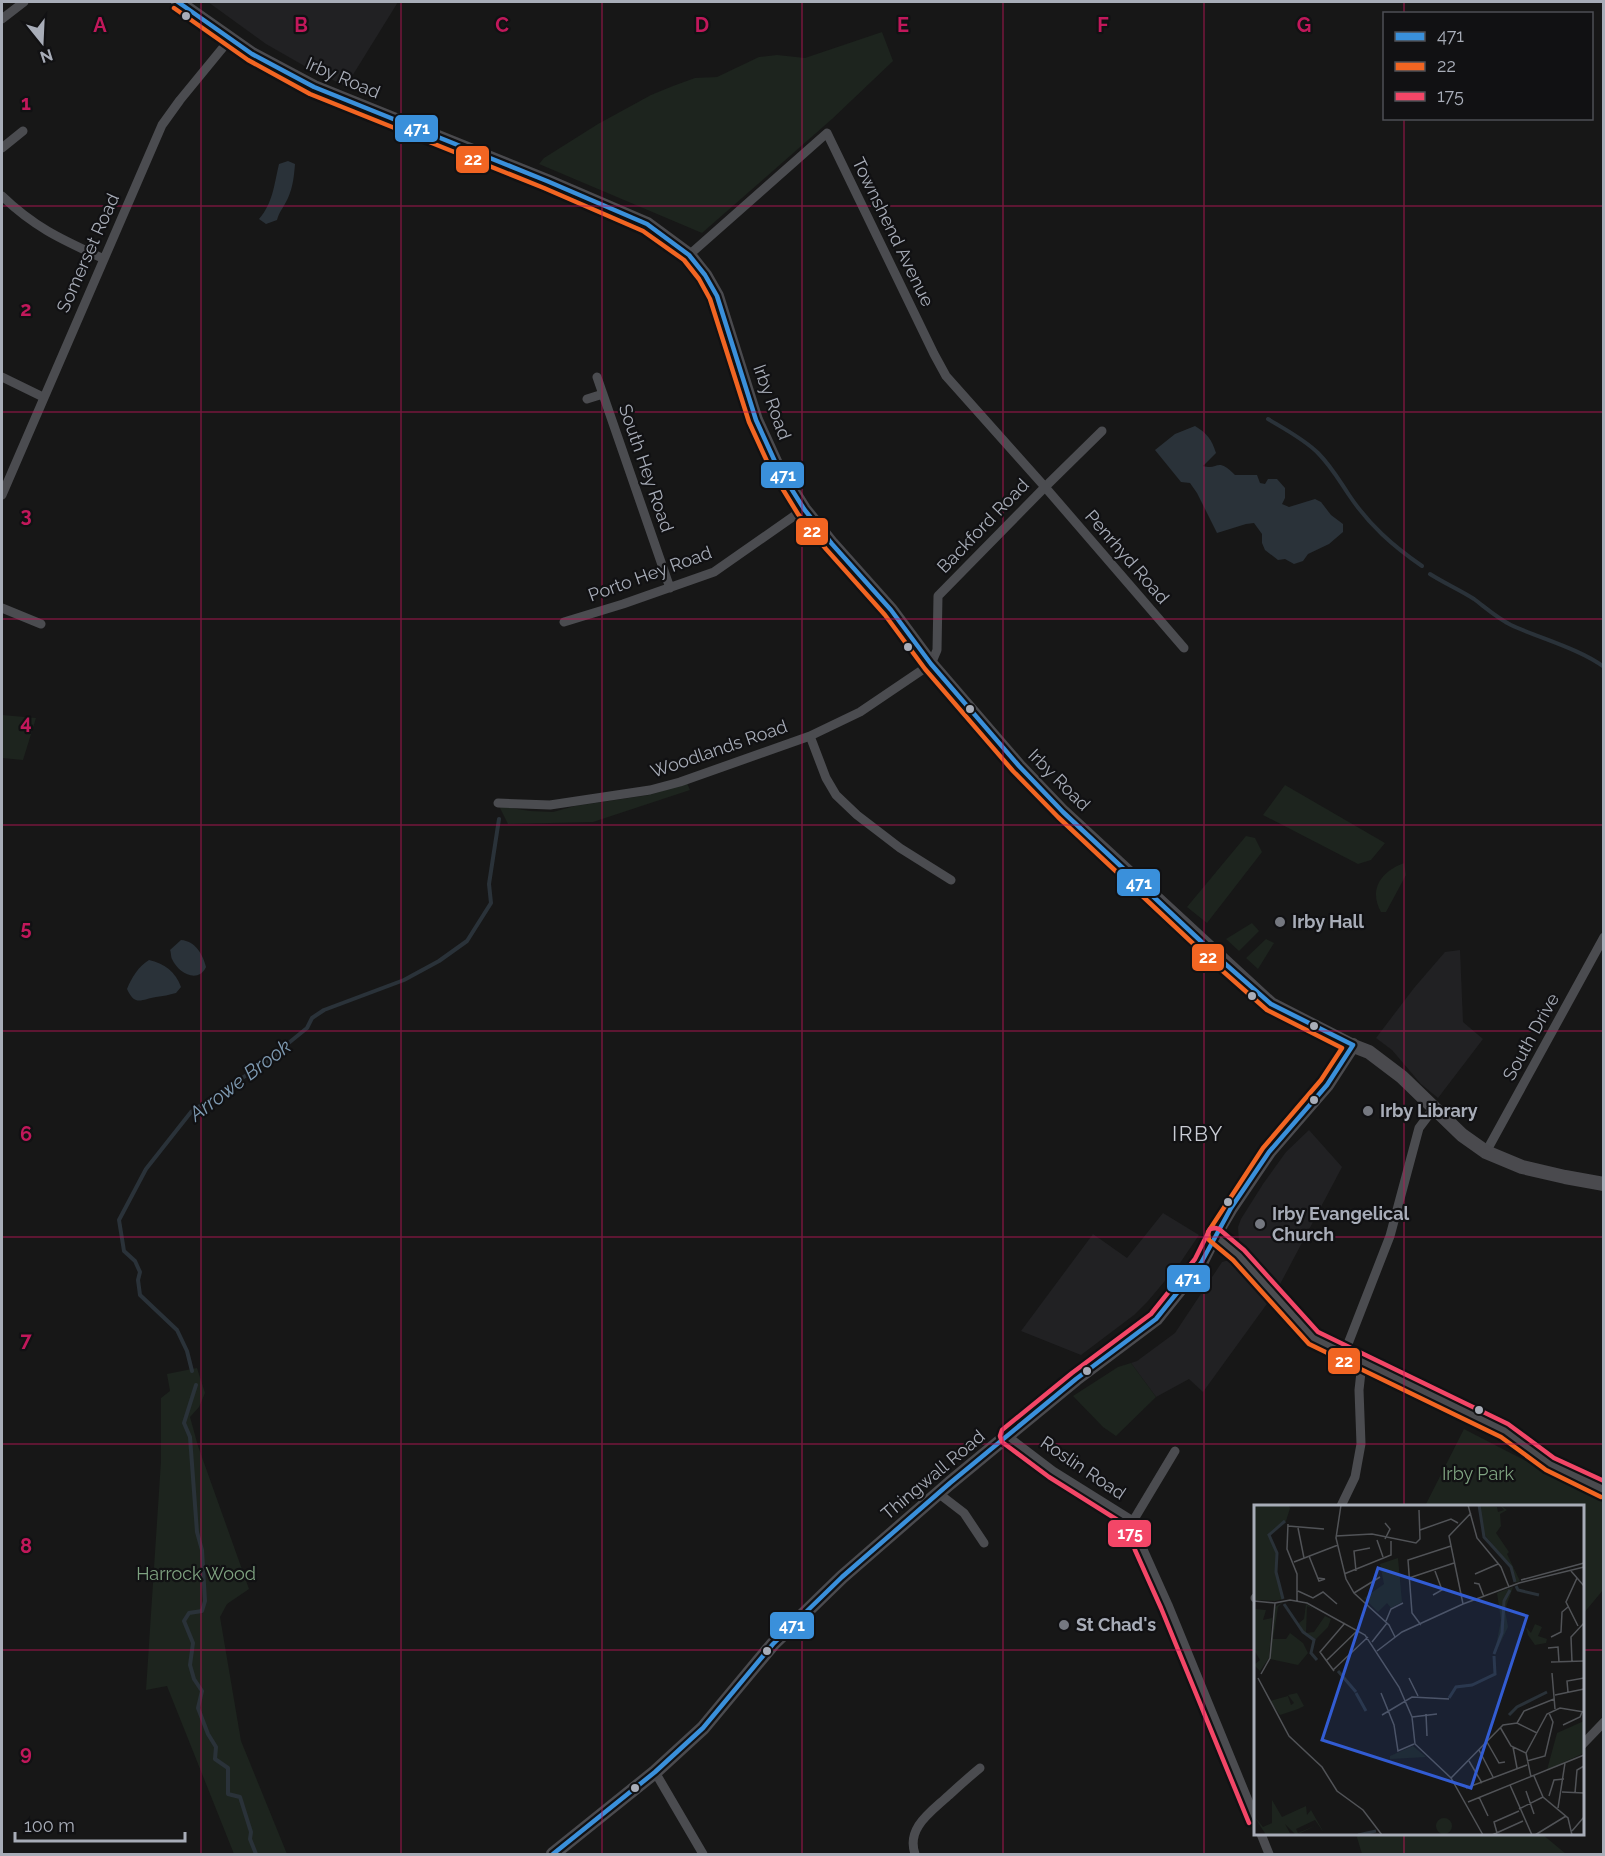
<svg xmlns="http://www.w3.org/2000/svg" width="1605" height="1856" font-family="Raleway,sans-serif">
<rect width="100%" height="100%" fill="#171717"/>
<path fill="#212123" d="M208,2h190l-52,84 -31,-14 -49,-28z
M1460,950l3,72 20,17 -45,59 -17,-14 -29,-34 -16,-12 38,-50 31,-36z
M1309,1130l33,37 -65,123 -34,-41 -4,-7 -1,-15 3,-8 22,-35 23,-32z
M1163,1213l36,22 -19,28 -32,38 -14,14 -53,40 -60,-24 72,-97 34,24z
M1233,1259l36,42 -66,91 -14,-13 -33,18 -25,-34 6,-2 38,-28 47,-71z"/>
<path fill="#1d241e" d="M882,32l11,29 -61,58 -130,114 -163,-69 5,-6 54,-34 53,-29 22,-9 22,-8 22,-1 42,-20 18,-2 28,3z
M2,715l34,3 -13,42 -21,-2z
M687,783l3,7 -97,32 -85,2 -9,-18 31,5 23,1 22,-6 74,-11z
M1285,785l100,58 -14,17 -13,4 -95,-49z
M1246,836l9,2 7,14 -55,71 -20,-16z
M1404,863l2,12 -20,37h-5c-13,-23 1,-41 23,-49z
M1252,923l7,8 -20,20 -13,-12z
M1266,939l8,4 -16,26 -12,-11z
M1131,1363l25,34 -40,39 -13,-9 -30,-31 45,-29z
M197,1368l8,25 -6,14 -9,10 8,29 51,143 -22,15 -7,13 21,124 46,113h-53l-67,-168 -21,4 15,-229v-63l9,-7 -3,-17z
M1464,1429l139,72v89l-20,24 -1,-108h-157z
M1356,1834h186l24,20h-204z"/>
<path fill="#2a3239" d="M288,161l7,3c-1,12 -2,23 -7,34 -4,9 -8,12 -11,22l-11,4 -7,-5c14,-16 15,-34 20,-55z
M1195,426c12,7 17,14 21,27l-13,13c16,5 13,-10 32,9h22l3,8 5,1 3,-5h9l8,9v10l-3,6 7,3 26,-8 6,3 10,13 12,9v8l-14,12 -21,10 -5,7 -9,3 -9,-5 -7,1 -13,-10 -3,-7v-9l-8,-11 -8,1 -29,9 -20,-40 -7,-10 -9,-1 -26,-32 20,-16z
M181,940c14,1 22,14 25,27 -8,17 -28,6 -34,-8 -1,-1 -1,-8 -2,-9z
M149,960c15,3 27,12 32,27l-5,6c-7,2 -13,3 -20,4 -14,2 -21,10 -29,-8 5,-12 11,-22 22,-29z"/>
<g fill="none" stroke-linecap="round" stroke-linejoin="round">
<path stroke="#2a3239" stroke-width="4" d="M1268,419c18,11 36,20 50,34 13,13 21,27 31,42 20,30 44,51 73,71
M1430,574c14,9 30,16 44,25 12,9 23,19 37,26 28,13 69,24 93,42
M192,1371l-5,-20 -10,-21 -37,-35 -2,-15 2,-8 -5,-11 -11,-10 -5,-31 27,-51 45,-57 83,-55 6,-7 27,-22 5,-10 12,-8 80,-30 35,-19 28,-20 24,-38 -2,-19 10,-65
M196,1385l-12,38 6,14 7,95 5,18 3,51 -3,10 -13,2 -5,8 9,22 -3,22 4,14 8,12 -4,17 10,26 8,13 -1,12 13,9v26l12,3 11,35 -1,7 6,15"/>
<path stroke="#4b4c50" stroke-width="9" d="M2,19l22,-17
M2,148l21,-17
M2,196c33,32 61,44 102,63
M689,255l138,-122 107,221 12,22 99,111 139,161
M2,377l41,20
M597,377l73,211
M587,399l16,-5
M2,495l160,-370 18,-25 50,-61
M2,608l39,16
M564,622l59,-18 91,-32 90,-63
M810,736l16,42 10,17 21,20 43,33 51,32
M498,803l52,2 100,-15 30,-8 130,-46 50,-24 71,-48 6,-14 1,-54 107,-109 57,-56
M1486,1152l118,-215
M1215,1235l23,20 75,83 31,16 46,-118 29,-108 15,-20
M1007,1436l46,35 80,50 9,26 26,58 88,215
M938,1493l26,20 20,30
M1341,1506l14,-29 6,-33 -2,-54 3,-27
M1133,1521l42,-70
M1255,1598l1,-1
M1582,1745l22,-23
M655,1772l48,82
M1261,1834l8,20
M915,1854c-9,-26 16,-42 33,-58 10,-9 21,-19 32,-28"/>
<path stroke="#4a4a4e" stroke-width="14" d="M178,2l74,52 62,33 233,94 100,43 42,31 16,20 12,21 39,124 21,46 27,43 28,35 59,66 40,54 88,102 44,46 208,192 80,41 18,7 33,25 60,58 24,17 36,15 43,10 39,7
M1344,1354l161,77 45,33 54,26
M553,1854l102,-82 48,-44 70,-84 69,-67 108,-94 126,-104 80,-60 45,-56 14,-28 16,-27 38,-56 58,-67 26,-40"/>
<defs>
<path id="bus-1" d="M178,2l74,52 62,33 233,94 100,43 42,31 16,20 12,21 39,124 21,46 27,43 28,35 59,66 40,54 88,102 44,46 159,149 49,43 82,41
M553,1854l102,-82 48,-44 70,-84 69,-67 108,-94 126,-104 80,-60 45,-56 30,-55 38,-56 58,-67 26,-40"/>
<path id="bus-2" d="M174,8l74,52 62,34 234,94 99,43 41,29 15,19 11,20 39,123 22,48 27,44 28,35 59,66 40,54 88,102 45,46 159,149 50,44 75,38 -21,32 -58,68 -55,84 1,8 24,20 76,84 192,93 45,33 55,27"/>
<path id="bus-3" d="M1249,1823l-88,-215 -26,-58 -8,-24 -78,-49 -47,-35 -2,-6 2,-6 70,-57 79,-59 44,-55 15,-30 5,-1 4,1 25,21 74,82 190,92 46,34 50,23"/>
</defs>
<use href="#bus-1" stroke="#111113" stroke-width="9"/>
<use href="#bus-2" stroke="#111113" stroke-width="9"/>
<use href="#bus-3" stroke="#111113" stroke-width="9"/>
<use href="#bus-1" stroke="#3a90db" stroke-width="4.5"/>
<use href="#bus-2" stroke="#f26522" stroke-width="4.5"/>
<use href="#bus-3" stroke="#f34667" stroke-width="4.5"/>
</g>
<path fill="none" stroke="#c2185b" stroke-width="1.5" stroke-opacity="0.55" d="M201,2v1852M401,2v1852M602,2v1852M802,2v1852M1003,2v1852M1204,2v1852M1404,2v12M1404,118v1388M2,206h1602M2,412h1602M2,619h1602M2,825h1602M2,1031h1602M2,1237h1602M2,1444h1602M2,1650h1254M1582,1650h22M1404,1834v20"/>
<g fill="#a8adb8" stroke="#111113" stroke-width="2">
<circle cx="186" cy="16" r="5"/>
<circle cx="908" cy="647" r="5"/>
<circle cx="970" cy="709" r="5"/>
<circle cx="1252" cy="996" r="5"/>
<circle cx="1314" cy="1026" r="5"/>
<circle cx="1314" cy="1100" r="5"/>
<circle cx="1228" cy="1202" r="5"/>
<circle cx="1087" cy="1371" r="5"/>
<circle cx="1479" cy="1410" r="5"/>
<circle cx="767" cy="1651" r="5"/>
<circle cx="635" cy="1788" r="5"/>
</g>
<g fill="#757880" stroke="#111113" stroke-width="2">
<circle cx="1280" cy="922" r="6"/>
<circle cx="1368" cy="1111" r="6"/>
<circle cx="1260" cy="1224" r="6"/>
<circle cx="1064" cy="1625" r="6"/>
</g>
<g text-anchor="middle" stroke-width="4.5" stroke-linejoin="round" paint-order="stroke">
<g font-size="18" fill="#a8adb8" stroke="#111113">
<text transform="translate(343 78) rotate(23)" y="6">Irby Road</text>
<text transform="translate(893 232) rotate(64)" y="6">Townshend Avenue</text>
<text transform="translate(88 253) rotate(-66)" y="6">Somerset Road</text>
<text transform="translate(772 402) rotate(70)" y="6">Irby Road</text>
<text transform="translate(646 468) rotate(71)" y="6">South Hey Road</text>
<text transform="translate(983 526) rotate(-46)" y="6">Backford Road</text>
<text transform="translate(1127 557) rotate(49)" y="6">Penrhyd Road</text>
<text transform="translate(650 574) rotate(-20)" y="6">Porto Hey Road</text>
<text transform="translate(719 749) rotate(-19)" y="6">Woodlands Road</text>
<text transform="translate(1059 780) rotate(45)" y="6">Irby Road</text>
<text transform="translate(1531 1037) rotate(-61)" y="6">South Drive</text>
<text transform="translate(1083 1468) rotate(34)" y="6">Roslin Road</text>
<text transform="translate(933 1475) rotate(-40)" y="6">Thingwall Road</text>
</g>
<g font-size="18" font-weight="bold" fill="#a8adb8" stroke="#111113" text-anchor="start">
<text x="1292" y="928">Irby Hall</text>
<text x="1380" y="1117">Irby Library</text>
<text x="1272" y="1220">Irby Evangelical<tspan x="1272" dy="21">Church</tspan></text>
<text x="1076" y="1631">St Chad's</text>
</g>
<g font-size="18" fill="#7fa381" stroke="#111113">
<text x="1478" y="1480">Irby Park</text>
<text x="196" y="1580">Harrock Wood</text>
</g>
<g font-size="20" font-style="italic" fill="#7f9bb3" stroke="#111113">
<text transform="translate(240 1080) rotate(-37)" y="7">Arrowe Brook</text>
</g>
<g font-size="21" letter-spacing="1.5" fill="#c9ccd4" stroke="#111113">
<text x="1198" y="1141">IRBY</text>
</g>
</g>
<g transform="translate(1254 1505)">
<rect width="330" height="330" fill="#171717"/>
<path d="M0,0h35v3l2,-3 -5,16 -16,13 7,18 -1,20 7,27 -8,2 -21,-1zM225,0l18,2 1,5 6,-2 -4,-5 7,5 -7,4 1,12 -5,7 13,19 -2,2 13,27 -5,2 -2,-13 -29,-36zM144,53l4,44 -11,6 -4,-5 -9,9 -14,-14 20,-14 -4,-20zM259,82l-8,23 3,17 -14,29 7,-36 -4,-27zM29,97l-5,5 -5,32h13l4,-6 13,10 5,10 -10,12 -28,-6 5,-52zM0,99l1,5 11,1 -3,10 9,-2 -3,40 -9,13 -6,-6 6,-5 -6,-10zM52,99l8,5 -7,-3 -1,27 8,-1 11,-16 6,3 -3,8 -14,14 -11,-9 -4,-9 5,-4zM281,119l7,3 -4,9 9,3 -1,4 -11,2 -7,-10 -2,-8 5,6zM43,188l7,13 -6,3 -18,6 -10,-14 18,-5 3,9 3,-2 -6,-8zM330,216v32l-37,17 10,-37zM159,241l13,11 -36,2v-3zM18,295l10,17 24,-11 1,9 4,-5 13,23 -9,-13 -19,9 2,4 19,-8 -21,10 -11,-11 6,11h-25l-12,-19 9,11 9,-4zM182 321a8 8 0 1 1 16 0a8 8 0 1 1-16 0Z" fill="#1d241e"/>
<path fill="none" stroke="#2a3239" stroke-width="3" d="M225,0l5,32 27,30 4,15M262,81l2,4 21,5M29,94l-7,-27 1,-19 -8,-18 16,-14M30,99l19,28 11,8 -3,13 6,7M240,149l8,-21 2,-32 6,-11M84,166l18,21M102,188l10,18M195,193l7,-11 16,-2 23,-11 -1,-18M255,210l8,-8 30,-15M104,330l18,-4"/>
<path fill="none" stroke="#515357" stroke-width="1.5" d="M87,0l-5,33 10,41 8,14 35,32 6,12M214,0l9,33 24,29 8,20M131,18l5,6 -5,10M34,19l-1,25 10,25v27M34,21l36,3M44,23l6,30M166,25l31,-11 7,4M82,31l36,-2 44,9 4,-4 -1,-29M123,35l6,17M55,51l10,25 6,-2 -7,-1M40,57l44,-17M102,66l-2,-20 16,-3M317,66l13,15M90,69l47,-19v-14M221,69l23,-10M155,73l45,-15M323,73l-11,24 12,24M267,75l63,-17M220,78l5,1 5,13M44,86l15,7 10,-6 14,12M100,88l26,-16M179,90l9,-5 -7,-19M0,96l21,2M209,99l-14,-68 22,-23M132,116l5,-12 12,-6M167,120l-9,-12 -4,-53 43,-14M297,132l10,-5 1,-20 6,-5M118,137l15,-19M294,143l10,-1 1,15M123,146l25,-19 61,-28 56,-21 65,-16M73,155l31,-30M297,157l33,-1M318,157l-1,-25 13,-14M79,165l35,-33M80,166l-14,-19 25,-29M298,168l3,36M7,169l9,-16 5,-55 15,-3 17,3 58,32 34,52 13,30 3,27 36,34 32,57M4,173l31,58 33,31 15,24 26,19 19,25M155,173l9,18M314,187l-1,-11 17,-3M127,188l13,32 4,26 16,-7M301,190l29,-6M172,209l1,22M128,210l30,-18 37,2M158,212l25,-3M263,218l7,-12 30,-12M309,220l17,-8 2,-5M246,222l11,19 15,7M233,237l12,21 6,-1M259,242l4,21M225,245l14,27M215,256l13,22M273,256l18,-5 8,-34 -4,-9M280,271l9,21 25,21 4,17M277,272l-5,-24 21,-39 13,-6 24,4M197,273l52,-53 14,-2 20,10M256,280l22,50M212,283l61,-23M272,286l8,23M308,287l22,1M321,288l2,-23 7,-4M295,291l5,-16 10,-1M225,292l9,19M214,297l116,-47M304,303l7,-45M265,304l24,-12M318,326l12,-14M243,328l-3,-11 25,-11M238,330l31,-14M281,330l31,-19"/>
<path fill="#325cd3" fill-opacity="0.15" stroke="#325cd3" stroke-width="3" d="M124,63l149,48 -56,172 -149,-48z"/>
<rect width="330" height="330" fill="none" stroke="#a8adb8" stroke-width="3"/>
</g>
<g font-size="20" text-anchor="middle" font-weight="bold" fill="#c2185b" stroke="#111113" stroke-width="4.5" stroke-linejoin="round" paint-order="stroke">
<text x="100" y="32">A</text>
<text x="301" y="32">B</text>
<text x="502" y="32">C</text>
<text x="702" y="32">D</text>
<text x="903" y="32">E</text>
<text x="1103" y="32">F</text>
<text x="1304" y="32">G</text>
<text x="26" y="110">1</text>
<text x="26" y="316">2</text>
<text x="26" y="522">3</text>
<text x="26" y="729">4</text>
<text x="26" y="935">5</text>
<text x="26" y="1141">6</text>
<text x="26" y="1347">7</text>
<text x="26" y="1553">8</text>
<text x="26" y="1760">9</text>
</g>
<g stroke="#111113" stroke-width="2">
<rect x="394" y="114" width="45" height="29" rx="6" fill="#3a90db"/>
<rect x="455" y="145" width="35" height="29" rx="6" fill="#f26522"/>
<rect x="760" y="461" width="45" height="28" rx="6" fill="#3a90db"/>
<rect x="795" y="517" width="34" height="29" rx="6" fill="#f26522"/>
<rect x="1116" y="868" width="45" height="29" rx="6" fill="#3a90db"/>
<rect x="1191" y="943" width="34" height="29" rx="6" fill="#f26522"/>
<rect x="1166" y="1264" width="45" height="29" rx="6" fill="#3a90db"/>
<rect x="1327" y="1347" width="34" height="28" rx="6" fill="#f26522"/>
<rect x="1107" y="1519" width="45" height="29" rx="6" fill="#f34667"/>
<rect x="769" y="1611" width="46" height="29" rx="6" fill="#3a90db"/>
</g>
<g font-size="16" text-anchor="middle" font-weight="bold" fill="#fff">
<text x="417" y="134">471</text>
<text x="473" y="165">22</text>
<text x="783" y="481">471</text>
<text x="812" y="537">22</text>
<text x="1139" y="889">471</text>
<text x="1208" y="963">22</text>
<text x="1188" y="1284">471</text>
<text x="1344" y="1367">22</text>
<text x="1130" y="1539">175</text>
<text x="792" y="1631">471</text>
</g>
<rect width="1605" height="1856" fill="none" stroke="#a8adb8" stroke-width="6"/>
<rect x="1383" y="12" width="210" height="108" fill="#111113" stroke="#4d4f55" stroke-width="1.5"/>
<rect x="1395" y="32" width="30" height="9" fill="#3a90db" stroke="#4d4f55" stroke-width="1.5"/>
<text x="1437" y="42" font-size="18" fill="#a8adb8">471</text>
<rect x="1395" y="62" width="30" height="9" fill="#f26522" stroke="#4d4f55" stroke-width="1.5"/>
<text x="1437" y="72" font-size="18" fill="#a8adb8">22</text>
<rect x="1395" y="92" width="30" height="9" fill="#f34667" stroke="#4d4f55" stroke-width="1.5"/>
<text x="1437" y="102" font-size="18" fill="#a8adb8">175</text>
<g transform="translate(42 42) rotate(162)" stroke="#111113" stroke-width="4.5" paint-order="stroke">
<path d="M0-4.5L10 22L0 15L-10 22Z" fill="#a8adb8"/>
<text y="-9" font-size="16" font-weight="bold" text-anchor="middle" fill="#a8adb8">N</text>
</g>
<path d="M15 1832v9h170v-9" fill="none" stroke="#a8adb8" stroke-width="3"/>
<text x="24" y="1832" font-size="18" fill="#a8adb8" stroke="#111113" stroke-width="4.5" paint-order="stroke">100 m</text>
</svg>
